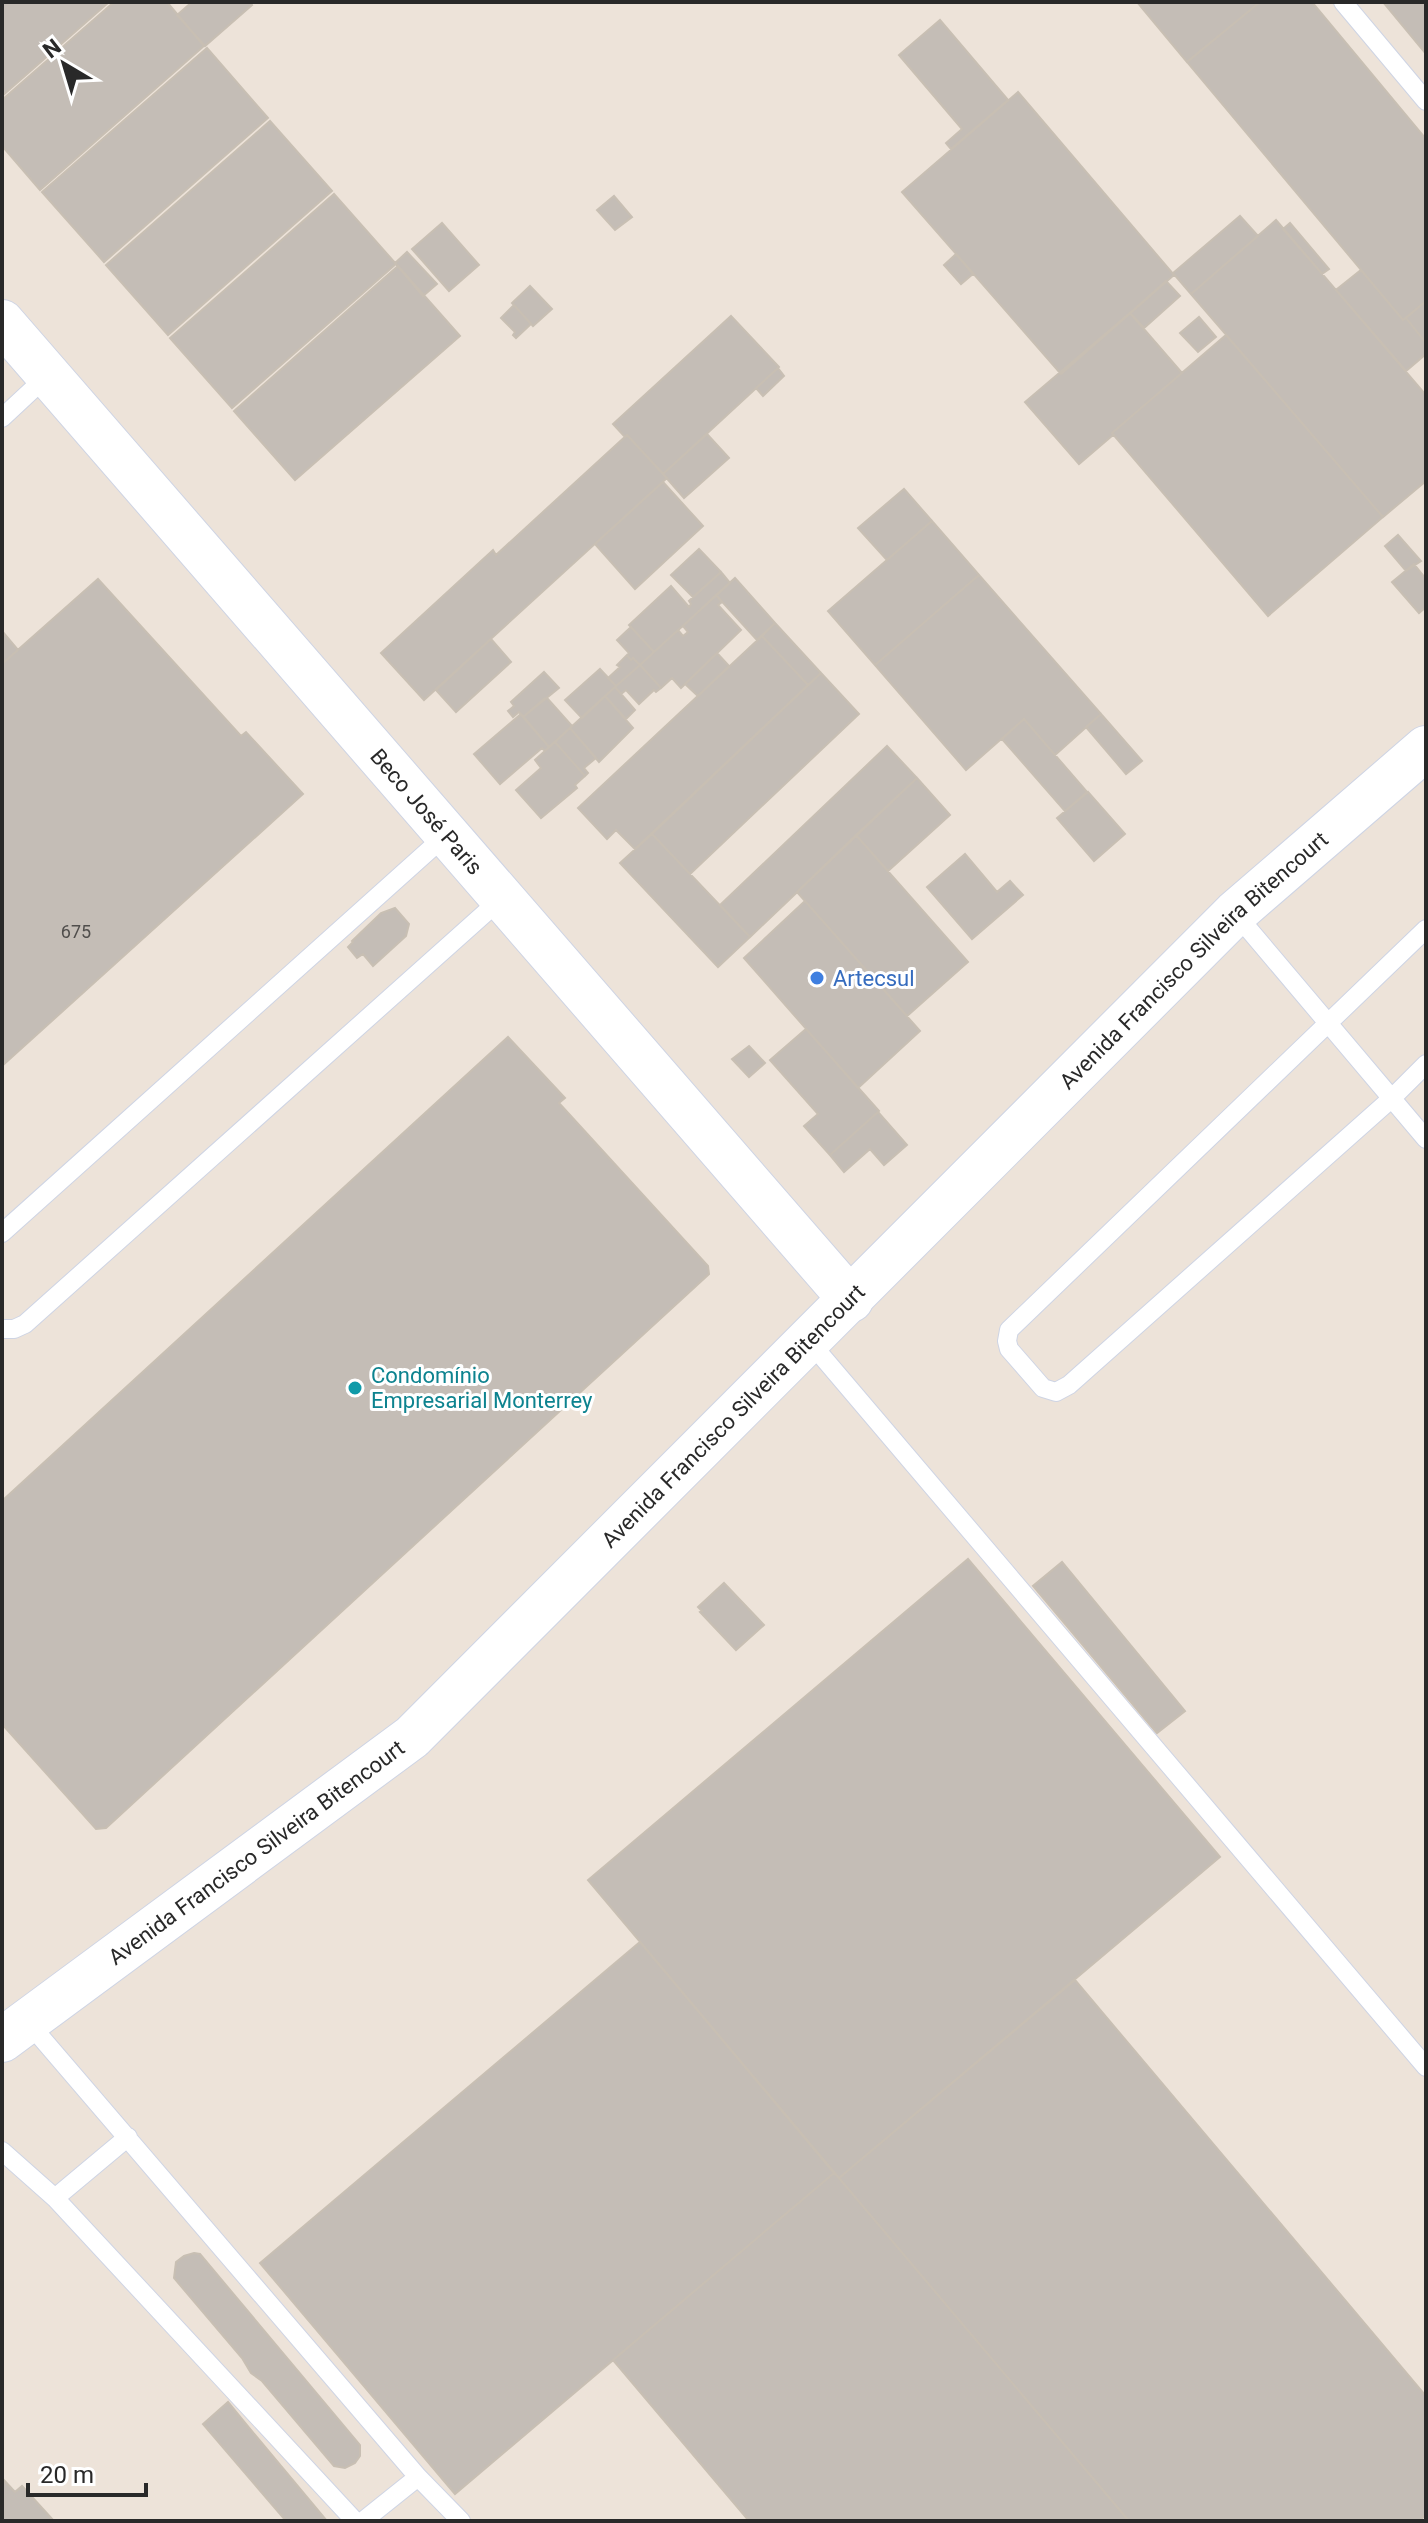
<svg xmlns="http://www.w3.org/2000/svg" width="1428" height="2523" font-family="Roboto,sans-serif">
<rect width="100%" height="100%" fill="#ede3d9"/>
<path fill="#c4bdb6" stroke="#c8bfb3" stroke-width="2" d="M2,2h107l-107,94z
M114,2h53l37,44 -164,144 -38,-44v-46z
M192,2h58l2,3 -47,41 -28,-31z
M1137,2h123l-73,60z
M1260,2h52l114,137v162l-23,19 -216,-258z
M1383,2h43v52z
M940,20l68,80 -57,49 -5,-6 16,-14 -63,-74z
M207,48l61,70 -164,144 -62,-70z
M1018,92l156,183 -113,99 -159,-182z
M270,121l62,70 -164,144 -62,-70z
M334,194l62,70 -164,144 -62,-70z
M614,196l18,21 -17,13 -18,-20z
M1240,216l18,20 -67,58 -18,-21z
M1276,220l150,175v86l-43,36 -192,-223z
M442,223l37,42 -30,26 -37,-42z
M1290,223l39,46 -7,5 -39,-45z
M407,252l30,32 -14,12 -28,-33z
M956,254l17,20 -12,10 -17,-19z
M398,266l62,70 -165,144 -61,-69z
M1361,270l42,50 3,-2 20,25v11l-20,17 -70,-81z
M1166,281l14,15 -36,32 -14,-15z
M530,286l22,23 -19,17 -21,-23z
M1426,301v42l-20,-25z
M514,305l17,19 -15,14 -3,-3 2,-3 -14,-14z
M1130,313l52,60 -70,60 1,2 -34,29 -54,-62z
M731,316l48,51 -116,107 -36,-39 -2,2 -12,-13z
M1199,317l17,20 -18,15 -18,-19z
M1226,335l157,182 -115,99 -156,-183z
M778,368l6,8 -21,20 -7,-8z
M707,434l22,24 -45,40 -21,-24z
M627,435l40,43 -243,222 -43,-47 112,-103 3,5z
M663,482l40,44 -68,63 -40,-45z
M904,489l28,32 -45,39 -29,-32z
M932,521l47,54 -104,90 -47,-54z
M1398,535l23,26 -15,10 -21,-25z
M699,549l22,23 -28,25 -22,-22z
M1414,564l12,15v28l-7,6 -27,-31z
M721,572l9,11 -76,69 -25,-27 42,-39 18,21 2,-3 -2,-3z
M979,575l122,139 -46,41 -31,-36 -58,51 -91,-105z
M735,578l40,45 -18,17 -41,-45z
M98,579l143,157 5,-4 57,62 -301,272v-402z
M716,595l6,7 -4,3 23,25 -60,58 -9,-10 -11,10 -21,-23 38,-35 5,6 5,-4 -5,-6z
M775,623l46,50 -13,12 -46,-49z
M631,627l23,25 -14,13 -7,-7 -2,2 -4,-5 2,-2 -12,-13z
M2,631l16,19 -16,14z
M762,636l46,49 -173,164 -19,-19 -9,9 -29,-31z
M491,639l20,23 -55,50 -20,-22z
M717,653l12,13 -31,30 -13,-12z
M627,655l4,5 2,-2 7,7 -24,21 -8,-8 12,-11 -3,-2z
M640,665l21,23 -5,4 -2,-2 -15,14 -13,-14 -5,4 -6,-7z
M600,669l16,17 -34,32 -17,-18z
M544,672l15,16 -36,29 -4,-5 -6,5 -5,-6 6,-5 -3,-4z
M821,673l38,41 -169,160 -38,-40z
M615,687l20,23 -9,9 -21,-23z
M605,696l28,32 -34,34 -29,-34z
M547,698l25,28 -23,21 -26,-30 21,-18z
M521,714l28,33 -4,4 -3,-3 -42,36 -26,-30z
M1101,714l41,47 -16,13 -40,-47z
M1024,719l63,73 -22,19 -63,-72z
M570,728l26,30 -12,10 4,5 -3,3 -30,-34z
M555,742l30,34 -10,9 2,3 -36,30 -25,-28 25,-22 -6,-8z
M887,746l30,32 -167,159 -30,-32z
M917,778l33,37 -62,56 -32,-36z
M1088,792l37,42 -31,27 -37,-43z
M652,834l98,103 -32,30 -98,-104z
M856,835l112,127 -61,54 -110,-124z
M965,854l32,38 13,-11 13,14 -51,44 -45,-52z
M805,901l115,130 -62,57 -114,-130z
M395,908l14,16 -3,12 -33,30 -10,-12 -6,4 -9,-11 5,-5 -1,-1 29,-28z
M806,1029l73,82 -49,44 -26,-29 14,-12 -48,-54z
M508,1037l57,61 -6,5 149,163 1,8 -603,554 -10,1 -94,-105v-223z
M749,1046l16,17 -16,14 -17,-18z
M878,1112l29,33 -23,20 -14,-16 -26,23 -14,-17z
M968,1559l252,298 -381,321 -251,-298z
M1062,1562l123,149 -28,22 -124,-147z
M724,1583l40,42 -28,25 -36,-38 2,-1 -4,-4z
M640,1942l194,231 -379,321 -195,-231z
M1075,1980l351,416v118l-6,7h-291l-290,-343z
M834,2173l5,5 290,343h-380l-136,-161z
M194,2253l6,1 160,191v11l-5,7 -10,5 -11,-2 -72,-85 -11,-8 -9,-15 -68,-80 2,-16 8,-6z
M228,2402l13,16 86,103h-41l-83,-97z
M2,2478l13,14 7,-6 32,35h-52z"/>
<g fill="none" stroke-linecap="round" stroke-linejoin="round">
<defs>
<path id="lane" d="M1343,2l83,99
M2,418l45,-42
M1235,913l191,226
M1426,929l-417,401 -2,11 2,8 34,39 13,4 13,-7 322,-286 35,-35
M2,1233l444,-398
M2,1329h12l11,-5 477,-426
M809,1341l617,726
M27,2021l391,456 43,44
M2,2151l53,47 300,323
M55,2198l73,-61
M363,2521l55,-44"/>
<g id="secondary">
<path id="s1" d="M2,322l849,978"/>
<path id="s2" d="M2,2040l410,-303 823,-824 191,-165"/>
</g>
</defs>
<use href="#lane" stroke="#ced4e4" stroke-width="20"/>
<use href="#secondary" stroke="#ced4e4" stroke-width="46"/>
<use href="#lane" stroke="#fff" stroke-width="18"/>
<use href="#secondary" stroke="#fff" stroke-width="44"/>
</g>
<circle fill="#3f7fe0" stroke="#fff" stroke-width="3" cx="817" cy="978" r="8"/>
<circle fill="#0f9aa8" stroke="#fff" stroke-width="3" cx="355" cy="1388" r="8"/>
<g text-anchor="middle" stroke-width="6" stroke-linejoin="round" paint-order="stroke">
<g font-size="18" fill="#504e4c">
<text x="76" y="938">675</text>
</g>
<g font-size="22" fill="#292929" stroke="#fff">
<text dy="8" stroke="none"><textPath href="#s1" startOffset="648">Beco José Paris</textPath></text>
<text dy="8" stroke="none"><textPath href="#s2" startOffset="1612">Avenida Francisco Silveira Bitencourt</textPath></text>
<text dy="8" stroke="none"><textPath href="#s2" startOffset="964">Avenida Francisco Silveira Bitencourt</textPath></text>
<text dy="8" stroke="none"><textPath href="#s2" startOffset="316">Avenida Francisco Silveira Bitencourt</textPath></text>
</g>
<g font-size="22" fill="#366cbe" stroke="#fff" text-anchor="start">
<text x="833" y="986">Artecsul</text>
</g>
<g font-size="22" fill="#0d838f" stroke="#fff" text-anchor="start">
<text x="371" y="1383">Condomínio<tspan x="371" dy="25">Empresarial Monterrey</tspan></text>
</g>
</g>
<rect width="1428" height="2523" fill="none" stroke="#292929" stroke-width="8"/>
<g transform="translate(64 64) rotate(322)" stroke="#ffffff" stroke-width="6" paint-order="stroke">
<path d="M0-6L14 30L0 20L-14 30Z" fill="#292929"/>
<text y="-12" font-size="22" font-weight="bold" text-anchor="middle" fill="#292929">N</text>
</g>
<path d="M28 2483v12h118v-12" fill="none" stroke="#292929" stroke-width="4"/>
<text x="40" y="2483" font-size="24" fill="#292929" stroke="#ffffff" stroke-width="6" paint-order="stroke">20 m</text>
</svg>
